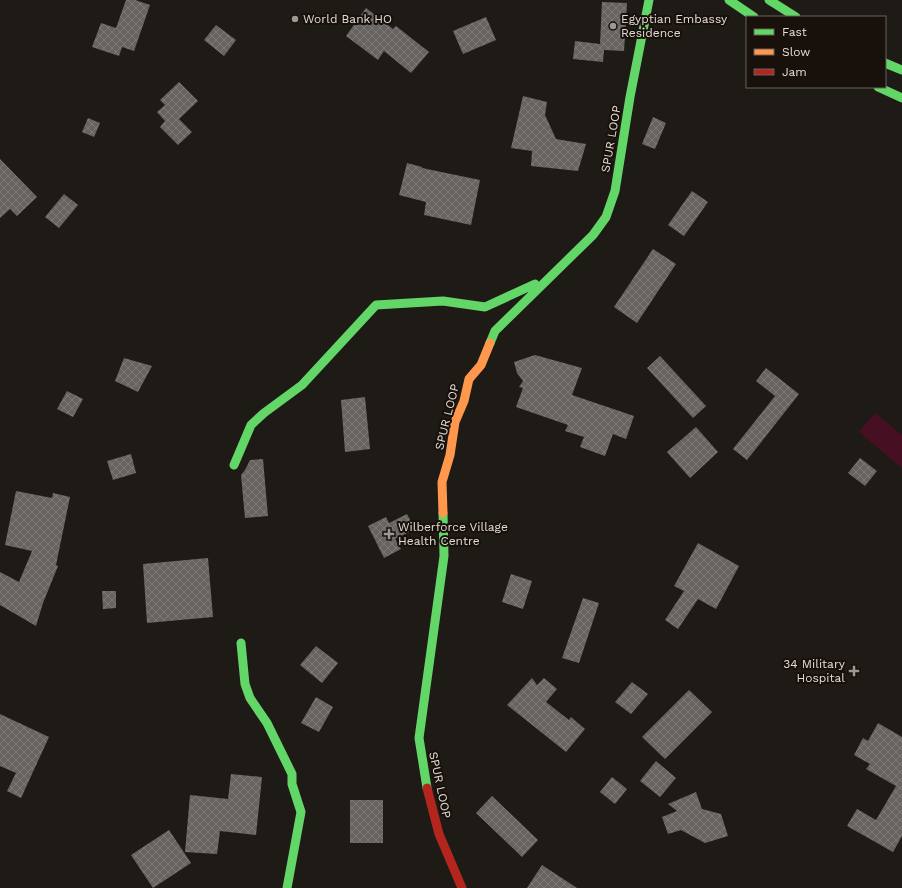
<svg xmlns="http://www.w3.org/2000/svg" width="902" height="888" font-family="'Work Sans',sans-serif">
<defs>
<pattern id="building-cross-hatch" width="8" height="8" patternUnits="userSpaceOnUse"><rect width="8" height="8" fill="#676360"/><path d="M0 0l8 8M0 8l8-8" fill="none" stroke="#7c7976"/></pattern>
</defs>
<rect width="100%" height="100%" fill="#1e1a16"/>
<path fill="#470f22" d="M875,413l27,22v33l-43,-36z"/>
<path fill="url(#building-cross-hatch)" d="M126,0h9l15,5 -16,46 -12,-4 -3,9 -27,-9 9,-24 15,5z
M602,2l25,1 -3,48 -20,-1 -1,12 -30,-3 2,-18 25,3z
M366,8l27,21 3,-3 33,26 -18,21 -27,-22 -6,9 -32,-24z
M486,17l10,23 -33,14 -10,-23z
M216,25l20,15 -12,16 -20,-16z
M179,82l19,19 -19,18 13,13 -14,13 -18,-18 5,-6 -8,-9 8,-7 -5,-5z
M523,96l24,6 -2,13 11,24 30,5 -8,27 -47,-5 1,-15 -21,-3z
M653,117l13,6 -11,26 -13,-5z
M88,118l12,5 -6,14 -12,-5z
M0,159l37,38 -20,19 -7,-7 -10,9z
M407,163l15,4v1l58,12 -9,45 -47,-10 2,-13 -27,-7z
M692,191l16,11 -24,34 -16,-11z
M64,194l14,11 -19,23 -14,-11z
M653,249l23,15 -39,59 -23,-16z
M535,355l47,13 -10,27 62,21 -8,23 -13,-5 -8,22 -25,-9 4,-10 -19,-6 3,-6 -52,-18 7,-19 -4,-1 4,-6 -6,-8 -3,-11z
M660,356l46,50 -13,12 -46,-50z
M124,358l28,8 -14,26 -23,-11z
M766,368l33,26 -52,66 -14,-11 42,-53 -19,-15z
M67,391l16,8 -10,18 -16,-8z
M365,397l5,52 -25,3 -4,-52z
M696,427l22,25 -28,26 -23,-26z
M131,454l5,19 -23,7 -6,-19z
M860,458l17,13 -12,15 -17,-13z
M263,459l5,57 -23,2 -4,-43 4,-5 5,-10z
M16,491l36,7 1,-5 17,4 -14,68 2,1 -15,37 -7,23 -36,-21v-33l19,10 13,-31 -27,-6z
M407,514l8,15 -20,10 6,10 -17,9 -16,-32 18,-9 3,6z
M698,543l41,23 -23,43 -18,-10 -20,30 -13,-9 19,-29 -10,-5z
M208,558l5,59 -66,6 -4,-59z
M511,574l21,7 -9,28 -21,-7z
M102,591h14v17l-13,1z
M583,598l16,5 -20,60 -17,-5z
M316,646l22,17 -16,20 -22,-18z
M532,678l5,7 7,-7 13,11 -11,13 23,18 2,-3 14,12 -19,23 -59,-47z
M632,682l16,12 -17,20 -16,-12z
M689,690l23,22 -47,47 -23,-22z
M316,697l17,10 -14,25 -18,-9z
M0,714l49,23 -28,61 -14,-7 9,-18 -16,-7z
M878,723l24,14v99l-9,16 -46,-26 10,-17 19,11 20,-34 -30,-17 4,-5 -16,-9 9,-17 5,3z
M656,761l20,17 -16,19 -20,-16z
M231,774l31,3 -6,58 -36,-4 -3,23 -32,-2 5,-57 38,4z
M612,777l15,12 -12,15 -15,-12z
M696,792l6,17 19,5 7,22 -23,7 -24,-13 -13,4 -6,-17 15,-6 -9,-7z
M492,796l46,44 -16,17 -46,-44z
M350,800h33v43h-33z
M169,830l22,33 -38,25 -22,-33z
M542,865l35,23h-50z"/>
<g fill="none" stroke-linecap="round" stroke-linejoin="round">
<path stroke="#63d668" stroke-width="9" d="M729,0l25,17
M769,0l27,17
M885,63l17,7
M878,87l24,11
M490,343l5,-12 98,-96 13,-18 9,-26 15,-94 19,-97
M234,465l17,-40 13,-12 38,-28 74,-80 67,-4 42,6 50,-23
M241,643l4,41 5,14 17,25 25,51v10l9,28 -14,76
M427,788l-8,-50 25,-182 -1,-43"/>
<path stroke="#ff974d" stroke-width="9" d="M443,513l-1,-31 8,-27 5,-33 9,-21 5,-22 12,-14 9,-22"/>
<path stroke="#b3261e" stroke-width="9" d="M427,788l12,46 23,54"/>
</g>
<g fill="#9d9894" stroke="#18100a" stroke-width="1.5">
<circle cx="295" cy="19" r="4"/>
<circle cx="613" cy="26" r="4"/>
<path d="M387 528h4v4h4v4h-4v4h-4v-4h-4v-4h4z"/>
<path d="M852 665h4v4h4v4h-4v4h-4v-4h-4v-4h4z"/>
</g>
<g text-anchor="middle" stroke-width="4" stroke-linejoin="round" paint-order="stroke">
<g font-size="12" fill="#e2dcd8" stroke="#18100a" text-anchor="start">
<text x="303" y="23">World Bank HO</text>
<text x="621" y="23">Egyptian Embassy<tspan x="621" dy="14">Residence</tspan></text>
<text x="398" y="531">Wilberforce Village<tspan x="398" dy="14">Health Centre</tspan></text>
<text x="845" y="668" text-anchor="end">34 Military<tspan x="845" dy="14">Hospital</tspan></text>
</g>
<g font-size="12" fill="#e2dcd8" stroke="#18100a">
<text transform="translate(611 139) rotate(-80)" y="4">SPUR LOOP</text>
<text transform="translate(447 417) rotate(-76)" y="4">SPUR LOOP</text>
<text transform="translate(440 785) rotate(78)" y="4">SPUR LOOP</text>
</g>
</g>
<rect x="746" y="16" width="140" height="72" fill="#18100a" stroke="#69625c"/>
<rect x="754" y="29" width="20" height="6" fill="#63d668" stroke="#69625c"/>
<text x="782" y="36" font-size="12" fill="#e2dcd8">Fast</text>
<rect x="754" y="49" width="20" height="6" fill="#ff974d" stroke="#69625c"/>
<text x="782" y="56" font-size="12" fill="#e2dcd8">Slow</text>
<rect x="754" y="69" width="20" height="6" fill="#b3261e" stroke="#69625c"/>
<text x="782" y="76" font-size="12" fill="#e2dcd8">Jam</text>
</svg>
